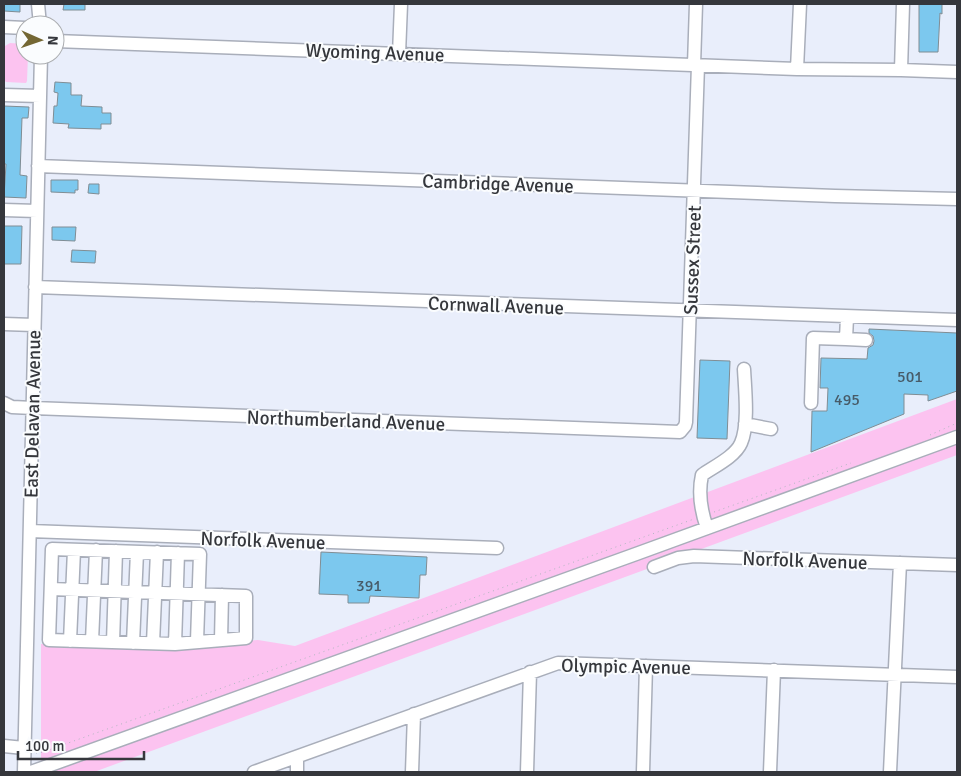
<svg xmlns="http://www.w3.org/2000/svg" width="961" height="776" font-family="Signika,sans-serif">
<rect width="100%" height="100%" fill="#e9eefb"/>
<path fill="#fcc3f0" d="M10,43l15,1v11h3l-1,26 -1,2 -20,-1 -2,-2 1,-34z
M957,399v56l-863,317h-53v-128l86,4 131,-8 37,6z"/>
<path fill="#7cc8ee" stroke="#808d94" d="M4,4h16v8l-16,-1z
M64,4h21v6h-22z
M919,4h23v10l-2,-1 -2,39h-19z
M55,82l16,1v12h11l-1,11 21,1v6h9v11h-10v5l-33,-1 1,-4 -16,-1 1,-17h3l1,-13 -4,-1z
M4,106l25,1 -1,11h-6l-2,57 7,1 -1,22 -22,-1 2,-33h-2z
M51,180h27v10h-3v3l-24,-1z
M89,184h10v10l-11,-1z
M4,226h18l-1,38h-17z
M52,227h24l-1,14 -23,-1z
M72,250l24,1 -1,12 -24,-1z
M869,329l88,4v58l-29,10v-6l-24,-1v20l-93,38 1,-41h15l1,-23h-8l1,-30 46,1 1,-11 5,-3 1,-4 -1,-5 -4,-3z
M700,360l30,1 -3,78 -30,-1z
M321,552l106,5 -1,18h-6l-1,23 -49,-2 -1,7h-21v-8l-29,-1z"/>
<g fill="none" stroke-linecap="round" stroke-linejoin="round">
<defs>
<path id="minor" d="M38,4l2,21
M4,27l21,1
M55,41l742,28 104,1 56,2
M399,54l2,-50
M694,65l2,-61
M797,69l3,-65
M901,70l2,-66
M4,95l36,1
M38,166l797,30 122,3
M4,210l33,1
M35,287l922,33
M847,317l-1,22 20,1
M4,324l30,1
M4,403l8,4 21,1 647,24 5,-6 1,-4 12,-357
M811,403l2,-65 33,1
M745,424l26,5
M707,528c-6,-17 -9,-35 -5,-53 11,-8 33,-18 39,-32 8,-18 4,-54 3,-74
M30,531l467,17
M654,567l24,-9 16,-2 263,9
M51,589c65,2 130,5 195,7v42l-71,6 -126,-4 3,-91 148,5 -3,87
M221,640l1,-45
M70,641l4,-91
M92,641l4,-91
M113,642l3,-91
M133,643l4,-91
M153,643l4,-91
M175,644l3,-91
M4,746l20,2
M24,772l17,-717
M31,772l605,-218 321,-117
M254,772l304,-109 399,14
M297,772v-15
M412,772l2,-58
M527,772l3,-100
M643,772l3,-106
M770,772l4,-102
M890,772l10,-209"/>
</defs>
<use href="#minor" stroke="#a9aeba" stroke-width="15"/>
<path stroke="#b3b7c1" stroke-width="1" stroke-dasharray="1 4" stroke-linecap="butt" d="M930,435l27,-12
M714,512l137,-49
M36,753l7,-1 651,-233"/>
<use href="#minor" stroke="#fff" stroke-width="12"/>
</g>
<g text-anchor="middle" stroke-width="4" stroke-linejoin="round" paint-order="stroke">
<g font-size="16" fill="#475b68">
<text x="910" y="382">501</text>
<text x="847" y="405">495</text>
<text x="369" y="591">391</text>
</g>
<g font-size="19" fill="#35373c" stroke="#fafcfe">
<text transform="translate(375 52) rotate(2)" y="7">Wyoming Avenue</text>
<text transform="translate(498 183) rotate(2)" y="7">Cambridge Avenue</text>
<text transform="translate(692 260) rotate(-88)" y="7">Sussex Street</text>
<text transform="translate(496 305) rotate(2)" y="7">Cornwall Avenue</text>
<text transform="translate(32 414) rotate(-89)" y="7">East Delavan Avenue</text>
<text transform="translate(346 420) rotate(2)" y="7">Northumberland Avenue</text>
<text transform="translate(263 540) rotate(2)" y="7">Norfolk Avenue</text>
<text transform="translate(805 560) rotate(2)" y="7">Norfolk Avenue</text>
<text transform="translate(626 666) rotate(1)" y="7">Olympic Avenue</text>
</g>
</g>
<rect width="961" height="776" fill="none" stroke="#35373c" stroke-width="10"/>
<g transform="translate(40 40) rotate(92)"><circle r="24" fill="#fafcfe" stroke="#abadb0"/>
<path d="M0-4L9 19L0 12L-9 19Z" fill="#746734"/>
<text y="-8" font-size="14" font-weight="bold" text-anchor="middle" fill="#35373c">N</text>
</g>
<path d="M18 751v8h126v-8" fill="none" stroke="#35373c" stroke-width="2.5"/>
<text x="25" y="751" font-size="15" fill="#35373c" stroke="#fafcfe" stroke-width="4" paint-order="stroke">100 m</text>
</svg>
